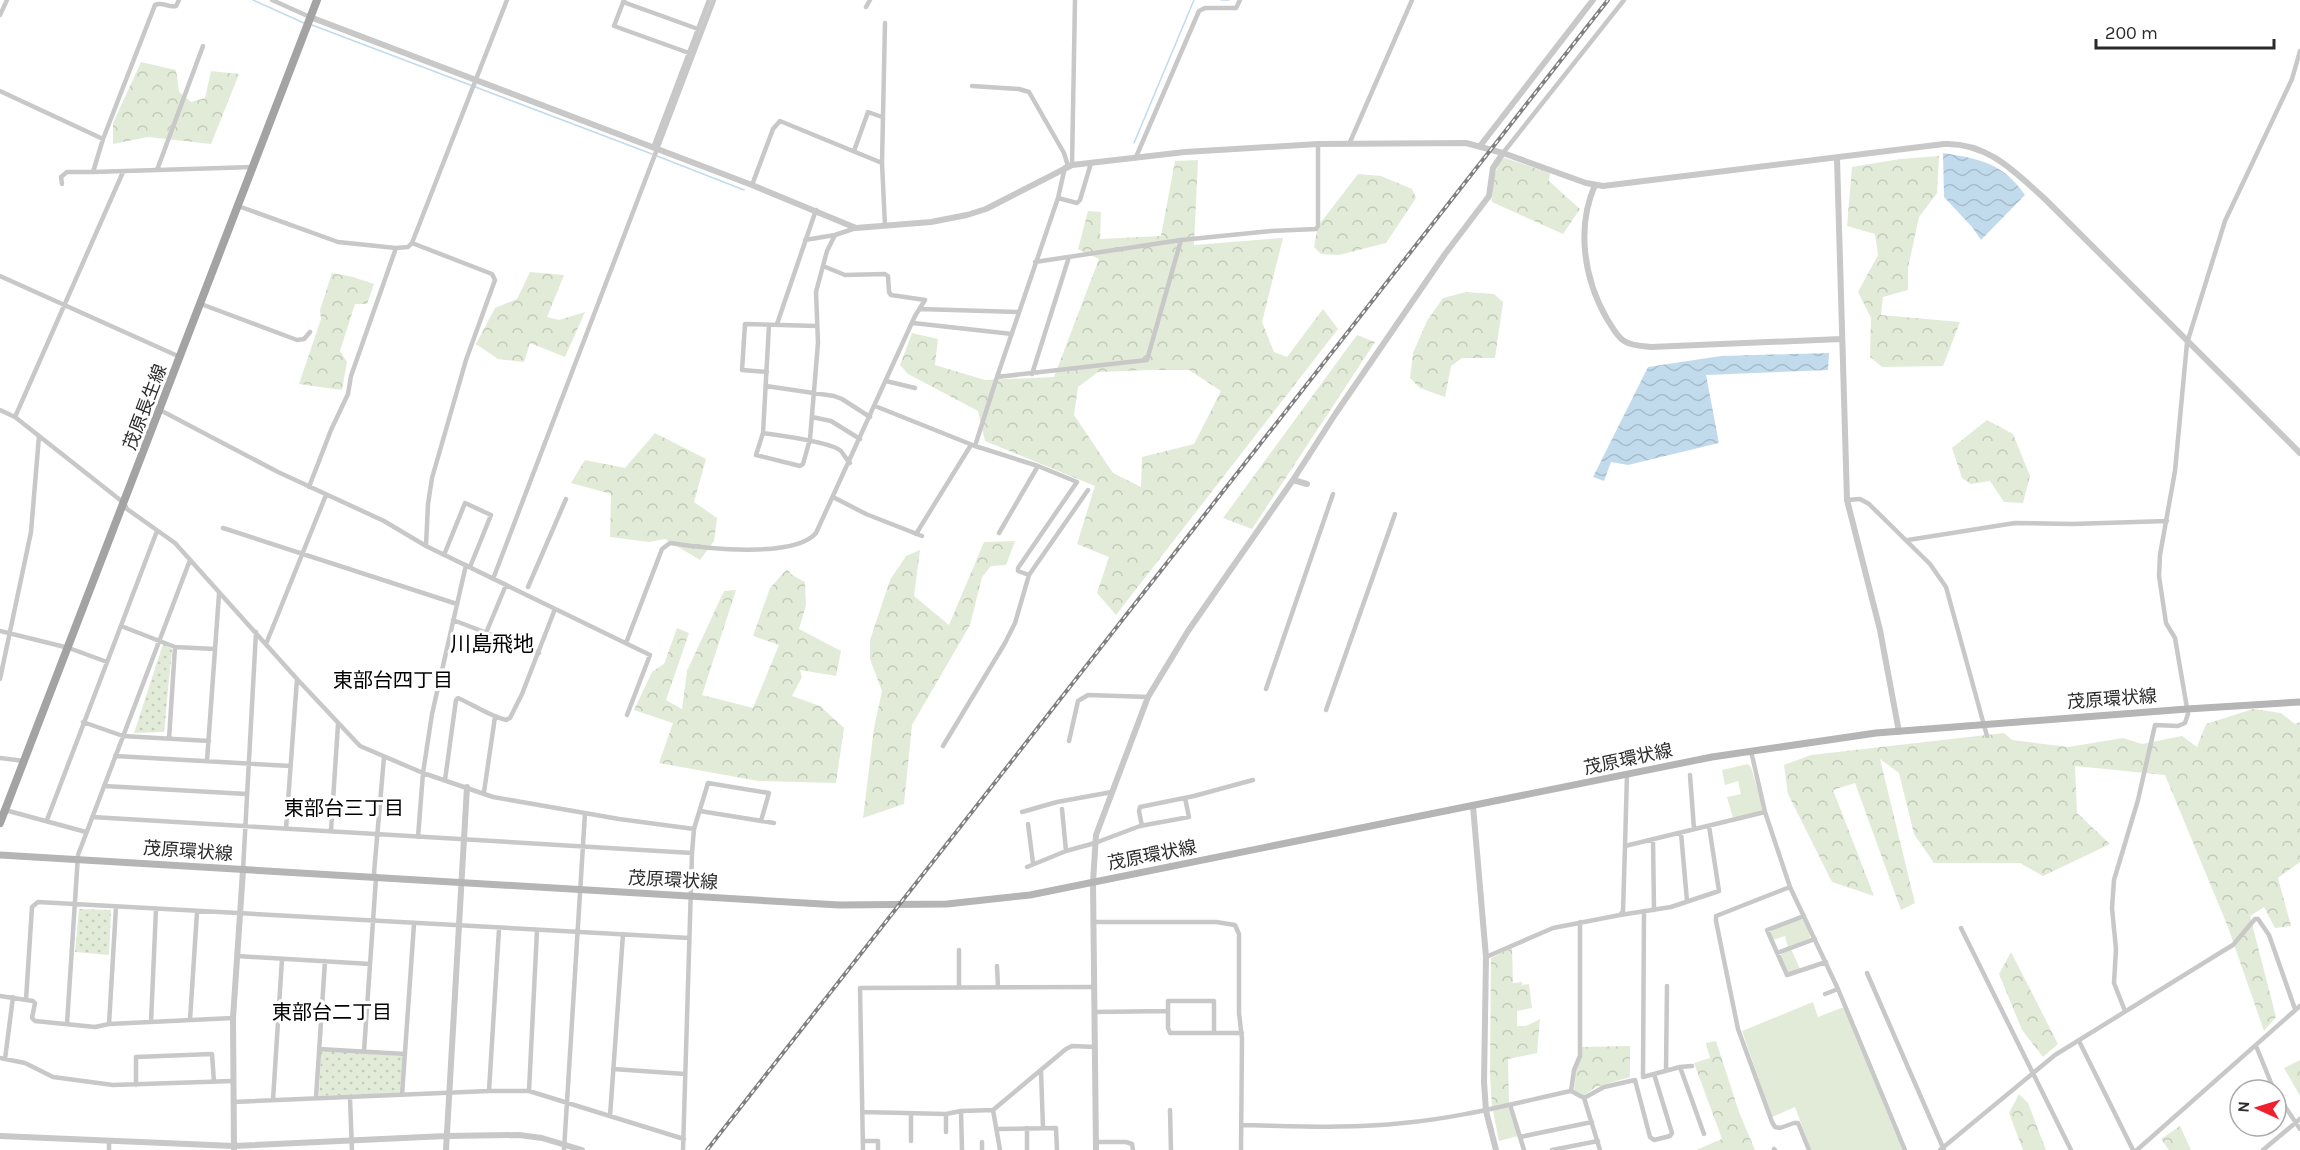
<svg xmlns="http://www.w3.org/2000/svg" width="2300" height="1150" font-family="Karla,'Noto Sans JP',sans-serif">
<defs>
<pattern id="forest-crowns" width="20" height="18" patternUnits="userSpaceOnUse" patternTransform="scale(1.5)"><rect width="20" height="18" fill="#e2ebd7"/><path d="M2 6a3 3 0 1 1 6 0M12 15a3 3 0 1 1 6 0" fill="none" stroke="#c2cab9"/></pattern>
<pattern id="park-dots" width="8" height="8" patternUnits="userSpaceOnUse" patternTransform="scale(1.5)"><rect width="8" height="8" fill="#e2ebd7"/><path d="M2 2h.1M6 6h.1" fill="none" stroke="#c2cab9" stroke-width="1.8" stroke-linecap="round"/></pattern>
<pattern id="water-waves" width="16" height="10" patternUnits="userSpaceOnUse" patternTransform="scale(1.5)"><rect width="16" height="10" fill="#c1dbed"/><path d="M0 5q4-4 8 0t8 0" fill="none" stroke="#a6bccb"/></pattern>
</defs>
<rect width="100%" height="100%" fill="#fff"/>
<path fill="#e2ebd7" d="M1748,764l3,3 12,42 -2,3 -28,6 -6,-21 14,-3 -3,-13 -13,4 -3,-15z
M1801,919l4,1 6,19 -23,8 -3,-11 -12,4 -3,-8 1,-2z
M1791,949l9,20 -12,4 -8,-18z
M1813,1002l5,15 26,-10 31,70 7,24 21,49h-92l-16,-43 -23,10 -30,-86z
M1508,1107l10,29 -19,5 -6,-30z"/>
<path fill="url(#forest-crowns)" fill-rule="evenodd" d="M141,62l35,8 3,22 12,10 14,-4 6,-27 28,3 -28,70 -63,-7 -35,7v-21z
M1939,156l-2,37 -18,24 -11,51v22l-25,7 -2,18 79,7 -17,44 -61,1 -12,-10 1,-39 -13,-26 20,-37 -3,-21 -28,-8 5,-59 48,-8z
M1505,158l45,15 -1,8 31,28 -17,25 -71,-32 1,-23 7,-19z
M1198,160l-4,85 89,-7 -21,84 12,30 13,5 36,-48 15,20 -222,286 -19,-22 12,-36 -32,-13 18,-58 -110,-45 -7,-30 -70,-37 -8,-9 12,-32 26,6 -3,26 50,15 69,-3 45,-118 -21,-10 10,-38 13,1 -1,27 61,-3 14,-75zM1149,370h40l32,21 -27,53 -52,13 -1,30 -28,-14 -39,-58 4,-28 20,-15z
M1358,174l23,2 31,13 4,9 -30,45 -47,12 -18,-1 -7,-7 4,-21z
M530,272l34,3 -17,42 12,3 26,-8 -20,45 -35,-14 -6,19 -26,-3 -22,-15 19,-36 22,-9z
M332,273l21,4 21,7 -7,20h-12l-15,47 7,11 -5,28 -43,-6 22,-65 -1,-9z
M1466,292l28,2 9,8 -8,56h-33l-11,8 -6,31 -25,-9 -10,-10 3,-25 14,-32 16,-23z
M1357,335l18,7 -123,187 -29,-11z
M1987,420l26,14 17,42 -7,27 -19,-1 -14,-21 -19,3 -9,-6 -10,-30z
M655,433l51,26 -12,43 23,16 -3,23 -14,19 -35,-21 -16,3 -39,-5 1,-43 -40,-11 14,-23 40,8z
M1015,541l-9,24 -15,1 -9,11 -12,48 -58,100 -8,79 -41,14 11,-90 8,-37 -12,-32v-19l20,-60 16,-24 14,-6 -6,46 35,29 35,-83z
M787,569l5,6 13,7 1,23 -7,24 42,22 -5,25 -36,-6 2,7 -10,19 28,10 24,22 -8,55 -78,-2 -99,-18 14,-40 -39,-13 18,-38 12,-8 13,-36 12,5 -23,67 16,9 5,-38 37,-80 12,-1 -34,105 51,13 26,-63 -26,-9 17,-48z
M2253,709l28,4 14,11 5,-2v140l-22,16 13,48 -16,2 -11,-21 -14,9 26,101 -12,14 -36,-104 -63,-152 -90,-9 2,47 33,31 -67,32 -23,-13h-86l-20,-29 -15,-61 -19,-14 35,144 -14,7 -46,-127 -22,7 41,106 -42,-14 -44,-88 -4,-29 27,-10 193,-22 8,7 56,7 55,-9 19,6 40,-8 15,11 9,-23z
M1512,948l1,35 9,-1v3l7,-1 3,24 -15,3v15h9l14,-7 -3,34 -29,6 1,44 -17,4 -2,-33 1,-116z
M2011,952l47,92 -15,13 -21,-27 -23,-56z
M1716,1041l23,71 16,38h-59l26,-11 -28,-76 16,-5 -4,-15z
M1630,1046v31l-34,10 -13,9 -9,-5 1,-17 7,-27z
M2300,1060v36l-16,-28z
M2019,1094l9,9 18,47h-23l-14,-37z
M2180,1126l11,24h-22l-8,-11z"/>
<path fill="url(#park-dots)" d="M163,644l9,5 -8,83 -30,1z
M79,909l32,1 -2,45 -34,-3z
M321,1050l82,6 -3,37 -81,3z"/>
<path fill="url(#water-waves)" d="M1943,153c37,6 60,10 82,42l-44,45 -9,-13 -28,-30z
M1829,353l-1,17 -122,5 13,68 -91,22 -17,-3 -7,19 -11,-4 55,-110 73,-11z"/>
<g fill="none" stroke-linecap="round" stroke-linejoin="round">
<path stroke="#c1dbed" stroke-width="1.5" d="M253,0l51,23
M1221,0h8
M312,25l340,129
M1134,143l60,-143
M657,156l87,34"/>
<path stroke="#c8c8c8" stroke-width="4.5" d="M179,0l-3,6c-8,2 -14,-5 -21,-1l-52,134 -10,33 160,-5
M272,0l38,17
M624,0l-10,26 75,27
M623,2l75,27
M866,7l4,-7
M0,15l7,-15
M972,86l47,3 10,3 35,61 4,13
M0,91l103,48
M1350,142l62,-142
M653,148l56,-148
M854,151l14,-39 14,5
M1503,153l121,-153
M1136,157l63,-146 6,-3h31l4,-8
M1072,165l3,-165
M157,170l46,-124
M62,184l-1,-7 6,-5h26
M752,185l21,-56 7,-8 102,42
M1058,198l19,5 3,-3 11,-37
M238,206l100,36 58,6 12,-1 4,-4 95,-243
M885,226l-3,-63 3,-140
M805,240l30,-5
M412,243l80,31 3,6 -29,80 -34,118 -4,26 -2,42
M1035,262l146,-22 90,-9 45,-2 2,-3v-82
M0,276l180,81
M201,304l96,36 7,-1 6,-7
M920,309l99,3
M913,323l99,11
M777,324l39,-114
M769,325l-6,108c15,2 69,9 78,18 3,4 5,8 9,12
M767,372l-25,-2 3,-46 72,2
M1032,374l37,-117
M997,377l150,-17 34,-120
M886,381l29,7
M766,386l68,10 8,3 28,18
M875,406l100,40 63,20 39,16 -59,86v3l11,4 -14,48 -10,20 -62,103
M0,410l15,7 109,86 3,6 48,34 122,136 63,67 63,27 70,24 126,22 75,10
M160,410l118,62 106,49 42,25 224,109 -23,60
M15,417l108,-245
M812,417l19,4 29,18
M763,433l-7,22 44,11 3,-2 7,-25 8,-96 -2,-51 11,-41 8,-16 21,-7
M975,446l22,-69 61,-179 7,-31
M309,487l22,-57 17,-36 3,-18 45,-128
M833,497l33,17 56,22
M1847,500l13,-1 9,5 61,60 16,23 41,149
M223,528l234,76
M999,533l39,-67
M916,534l55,-89
M1908,540l107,-17 57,1 95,-3
M444,555l21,-52 26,12 -21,52
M1029,575l59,-85
M493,579l221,-579
M528,587l38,-88
M453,620l86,33
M121,626l54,21 40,2
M0,631l69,17 38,14
M486,633l20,-48
M626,643l36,-94 8,-6c32,5 124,16 146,-10l99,-217 10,-16 -34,-5 -2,-3 -1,-16 -3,-2 -40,1 -22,-9
M266,644l60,-149
M0,679l31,-147 8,-96
M1266,689l67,-195
M1326,710l69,-196
M83,722l40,14 86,5
M169,739l6,-92
M1069,741l9,-40 10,-6 60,2
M1751,751l14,61 25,75 48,102 67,161
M115,756l175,10
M0,758l24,3
M207,761l12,-167
M1690,775l4,54
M445,780l11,-80 2,-2c16,7 31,18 48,22l4,-2 12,-24 33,-85
M104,786l143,8
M484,792l11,-75
M1062,809l4,42
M5,810l81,22
M700,811l74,12
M1022,812l35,-10 55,-10
M92,817l600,36
M47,820l110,-289
M1028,824l5,39
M1142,826l-3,-15 1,-4 54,-11 59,-16
M286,829l11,-150
M331,831l7,-107
M1681,833l6,68
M418,837l5,-64 9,-59 34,-149
M1653,839l1,71
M1625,846l2,-72
M1027,867l39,-16 29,-8 45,-17 49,-9 -4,-19
M243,870l13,-238
M1790,887l-74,29v5l22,108 34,93 3,5 5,1 14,-5h4l11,27
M1620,915l51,-8 48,-16 -10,-65
M1804,916l-37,14 20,45 39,-13
M1093,922h123l19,3 4,9v79l3,26 -1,111
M1961,928l110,222
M1777,953l38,-14
M237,956l133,8
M1486,957l67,-29 67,-13 3,-4 2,-65 140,-34
M997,966l1,21
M1867,973l77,177
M959,987v-37
M1825,994l13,-5
M0,996l33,5 2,2 -3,15 3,3 60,6 14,-3 124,-6
M26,1000l6,-93 6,-5 651,36
M2125,1011l-11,-28 2,-34 -4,-41 2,-28 24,-80 17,-75 23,1 7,-3 3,-9 -13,-76 -9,-15 -7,-47 1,-21 15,-84 12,-128 38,-122 67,-142 8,-28
M1094,1012l74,-1
M190,1020l7,-108
M151,1022l5,-113
M67,1024l11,-169 112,-295
M109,1024l7,-117
M1214,1033v-32h-46v27l2,5h72
M2079,1041l54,109
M2256,1046l18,44
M319,1049l86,5
M364,1051l12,-173 -2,-5 10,-116
M0,1058l25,5 28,14 60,8 120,-4
M5,1059l8,-62
M1680,1067l24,67
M613,1069l72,5
M1041,1071l2,57
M1666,1071l1,-85
M1643,1077l1,-166
M1643,1077l37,-10 12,-1
M1635,1080l15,57 4,3 16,-4 2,-3 -18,-59
M136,1085v-28l76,-3 2,28
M489,1091l10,-162
M529,1091l8,-161
M1571,1091l3,-21 6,-14v-134
M2276,1093l24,36
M402,1095l12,-171
M316,1098l9,-137
M350,1098l2,52
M1584,1098l20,-11 31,-7
M273,1100l9,-141
M233,1102l256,-11h40l155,48
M1510,1105l14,45
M993,1110l7,40
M1170,1110l1,40
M961,1111l1,39
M862,1112l84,2 15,-3 32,-1 73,-61 6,-3 23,1
M946,1114v18
M911,1115v26
M610,1116l13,-182
M1242,1125c53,1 108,4 161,-2 57,-5 112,-20 168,-32l13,7 16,52
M1027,1128v22
M997,1129l59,-1 1,22
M1520,1137l72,-15
M863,1141h15v9
M1096,1142h30l6,2 1,6
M1774,1149l1,1
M109,1150v-9
M564,1150l21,-337
M683,1150l9,-297 2,-24 14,-46 61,10 -8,28
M863,1150l-3,-162 234,-1
M982,1150v-8
M1552,1150l46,-9
M1940,1150l115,-95 168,-104 10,-6 22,-26h3l11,16 26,74
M2137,1150l163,-144
M2263,1150l37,-31"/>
<path stroke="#c8c8c8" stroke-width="6" d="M310,17l442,168 104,43 75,-6 36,-7 19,-6 86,-44 113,-13 133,-8 148,-1 37,10 83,30 17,3 341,-42c43,-2 71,28 101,55l255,254
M1480,146l113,-146
M1837,158l10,342 33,130 19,102
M1595,185c-19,43 -11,94 12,134 5,7 9,17 17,22 8,5 18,5 27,6l190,-8
M1293,480l14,4
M1473,806l13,151 -2,125 2,29 10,39
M0,1136l234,10 212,-10 73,-1 23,3 40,12
M234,1150l-1,-132 10,-148
M446,1150l21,-363
M1096,1150l-3,-268 3,-47 52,-138 40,-66 105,-151 43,-67 109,-159 44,-58 4,-28 10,-15"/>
<path stroke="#b5b5b5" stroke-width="7" d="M0,855l839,50 108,-1 83,-9 682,-138 164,-24 311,-24 113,-7"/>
<path stroke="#a3a3a3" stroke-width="8" d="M0,823l317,-823"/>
<defs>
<path id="rail" d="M707,1150l901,-1150"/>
</defs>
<use href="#rail" stroke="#808080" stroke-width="4"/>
<use href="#rail" stroke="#fff" stroke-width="1.5" stroke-dasharray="4.5" stroke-linecap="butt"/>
</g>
<g text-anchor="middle" stroke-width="6" stroke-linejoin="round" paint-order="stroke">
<g font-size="18" fill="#2b2b2b" stroke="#fff">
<text transform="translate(145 407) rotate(-69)" y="6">茂原長生線</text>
<text transform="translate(2112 699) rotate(-4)" y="6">茂原環状線</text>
<text transform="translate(1628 759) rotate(-12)" y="6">茂原環状線</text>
<text transform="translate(188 851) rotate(4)" y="6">茂原環状線</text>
<text transform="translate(1152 855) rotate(-11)" y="6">茂原環状線</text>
<text transform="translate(673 880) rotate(3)" y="6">茂原環状線</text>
</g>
<g font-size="20" fill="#000" stroke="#fff">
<text x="393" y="687">東部台四丁目</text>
<text x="344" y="815">東部台三丁目</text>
<text x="332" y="1019">東部台二丁目</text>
</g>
<g font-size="21" fill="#000" stroke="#fff">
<text x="492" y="651">川島飛地</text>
</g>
</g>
<g transform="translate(2258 1108) rotate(274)"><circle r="28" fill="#ffffff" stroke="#aaaaaa" stroke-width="1.5"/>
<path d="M0-4.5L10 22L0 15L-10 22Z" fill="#f11f2d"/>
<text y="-9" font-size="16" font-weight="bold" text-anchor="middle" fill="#2b2b2b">N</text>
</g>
<path d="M2096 39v9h178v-9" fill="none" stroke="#2b2b2b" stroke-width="3"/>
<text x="2105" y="39" font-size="18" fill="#2b2b2b" stroke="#ffffff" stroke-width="4.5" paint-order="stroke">200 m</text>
</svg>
